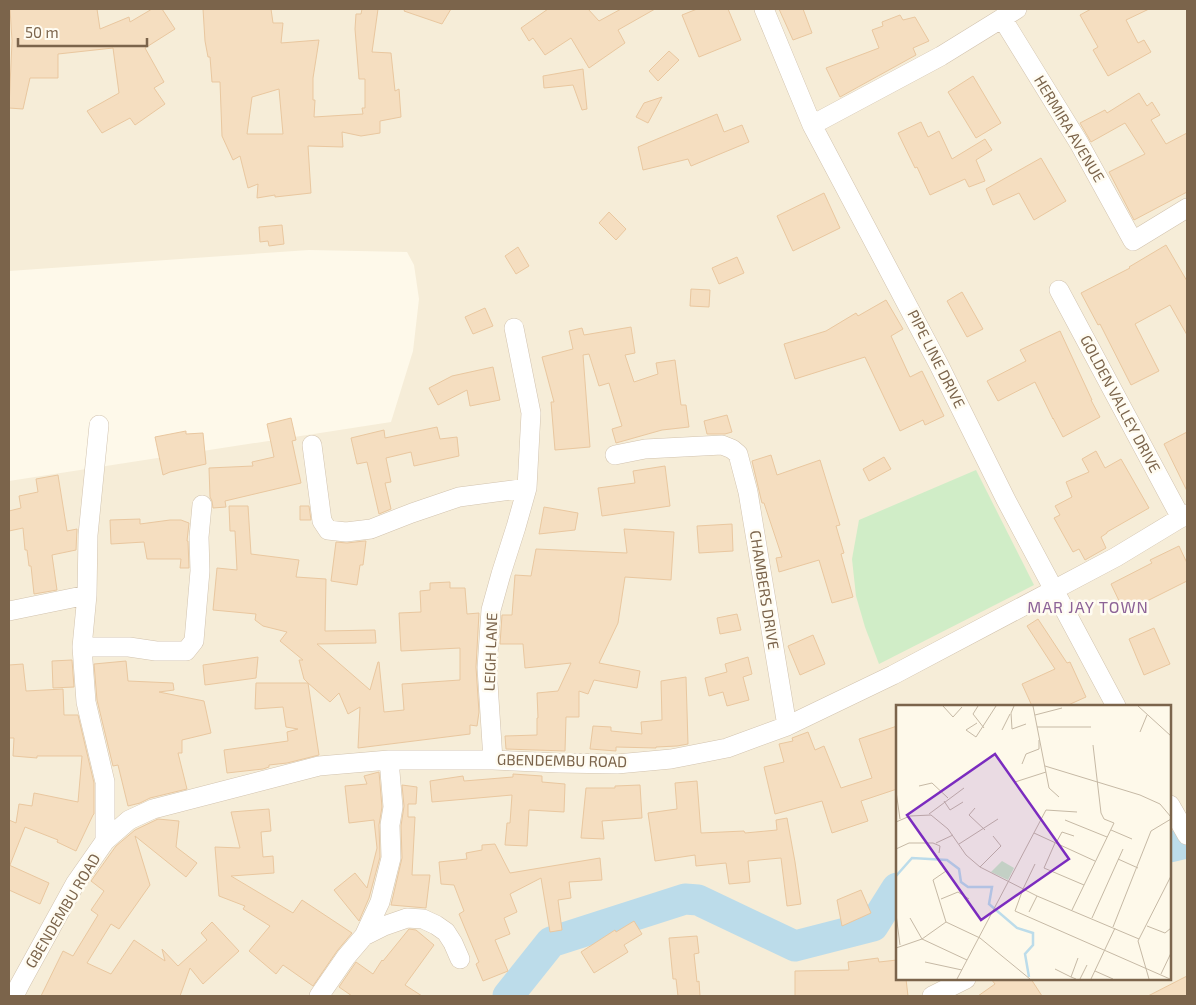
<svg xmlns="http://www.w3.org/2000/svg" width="1196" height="1005" font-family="'Exo 2',sans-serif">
<rect width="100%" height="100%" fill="#fef9ea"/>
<path fill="#f6edd8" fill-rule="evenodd" d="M9,9h1178v987h-1178v-515l382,-59 22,-71 6,-52 -5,-34 -7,-13 -98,-2 -300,21zM897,706h273v273h-273z"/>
<path fill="#d0edc7" d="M976,470l58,115 -155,79 -14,-37 -9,-31 -4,-37 7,-39z"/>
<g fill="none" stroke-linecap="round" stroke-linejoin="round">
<path stroke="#bcdcea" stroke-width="31" d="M1170,847l17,-4
M508,996l43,-54 134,-43 13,1 97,46 78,-20 24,-38"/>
</g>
<path fill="#f5dec0" stroke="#e9c79f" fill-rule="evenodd" d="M10,9h87l3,20 29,-12 1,5 22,-13h10l13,20 -30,19 19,34 -10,6 11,16 -30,21 -5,-7 -28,15 -15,-22 32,-18 -6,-45 -55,6v24h-28l-7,31 -14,-1 3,-67z
M203,9h68l2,14h10l-2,20 38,-3 -6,38v22h2l-1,17 49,-3 -1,-6h3v-29h-6l-4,-50 1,-15h5l1,-5h16l-6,43 19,1 4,38 4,-2 2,28 -21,4v12l-19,3 -19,-4 1,15 -35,-1 3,47 -36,4v-2l-18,3 1,-14 -10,4 -8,-32 -7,4 -11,-24 -2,-54h-8l-2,-25h-2l-3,-16zM279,89l4,45h-36l5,-37z
M405,9h46l-9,15 -38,-13z
M548,9h40l11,12 22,-12h34l-37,21 7,13 -36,25 -18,-30 -26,17 -12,-17 -4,3 -8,-13z
M697,9h31l13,31 -42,17 -17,-42z
M779,9h24l9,24 -19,7z
M1091,9h58l-23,11 12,23 6,-3 7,12 -43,24 -15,-26 5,-3 -18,-32z
M900,15l3,5 12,-3 14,24 -16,7 3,7 -76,42 -14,-29 53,-20 -7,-18 11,-4 -1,-4z
M669,51l10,9 -21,21 -9,-10z
M583,69l4,40 -5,1 -9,-25 -29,3 -1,-12z
M973,76l28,47 -25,15 -28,-46z
M1139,93l8,13 5,-4 8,13 -9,5 15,24 21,-11v59l-53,28 -25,-48 36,-18 -20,-31 -34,19 -11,-19 25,-13 2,3z
M662,97l-14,26 -12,-6 8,-14z
M717,114l7,18 18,-7 7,17 -58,24 -3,-7 -45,11 -5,-23z
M921,122l7,15 11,-6 13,28 33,-20 7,11 -16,10 9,21 -16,6 -4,-8 -35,16 -13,-28 -2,1 -17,-35z
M1041,158l25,43 -32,19 -15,-27 -26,12 -7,-16z
M824,193l16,35 -47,23 -16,-35z
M609,212l17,17 -10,11 -17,-17z
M282,225l2,19 -15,2 -1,-5 -8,1 -1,-15z
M1166,245l21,36v54l-17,-30 -35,19 24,47 -28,14 -31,-61 -2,1 -17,-32 49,-25 -1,-1z
M518,247l11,19 -13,8 -11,-18z
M737,257l7,16 -25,11 -7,-16z
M691,289l19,1 -1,17 -19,-1z
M962,292l21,37 -16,8 -20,-36z
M886,300l17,29 -12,7 19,41 12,-6 22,45 -19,9 -2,-5 -23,11 -35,-74 -70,22 -11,-35 42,-13 30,-18 2,3z
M485,308l8,18 -20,8 -8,-17z
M631,327l4,26 -10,2 9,27 24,-8 -2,-11 19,-3 6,45h5l3,22 -27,3 -46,13 -4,-14 10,-3 -13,-43 -10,3 -10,-32 -6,1 7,92 -35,3 -4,-48h3l-12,-45 31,-8 -4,-18 13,-3 2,7z
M1060,331l32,69h-1l9,17 -37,20 -10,-19v1l-18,-37 -37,19 -11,-20 39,-20 -6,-11z
M493,367l7,33 -30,6 -3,-16 -29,15 -9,-17 23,-12z
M727,415l5,17 -7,2h-18l-3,-13z
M291,418l5,22 -4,1 9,42 -76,18 1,6 -13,1 -1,-7 -2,-4 -1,-29 44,-2 -1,-4 22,-5 -7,-33z
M437,427l3,12 17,-2 2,19 -45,10 -3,-14 -25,6 5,24 -6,1 6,26 -12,5 -12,-52 -10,2 -6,-26 33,-8 1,8z
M186,431v3l17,-1 3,31 -36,8 -7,3 -8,-38z
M1187,432v59l-23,-47z
M1096,451l9,17 16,-9 28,49 -42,24v1l-6,4 5,11 -21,12 -6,-11 -6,3 -19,-34 6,-3 -5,-9 17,-9 -6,-15 23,-10 -7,-13z
M771,455l6,20 43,-15 20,65 -4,1 8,27 -3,1 12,43 -21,6 -13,-43 -40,12 -3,-14 6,-1 -18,-54h-2l-1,-4 -9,-38z
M884,457l7,12 -22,12 -6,-12z
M665,466l5,40 -68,10 -4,-28 37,-5 -2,-12z
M58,475l9,56 10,-2 -1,21 -24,5 5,35 -23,4 -3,-28h-2l-2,-16h-2l-2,-22 -14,3v-20l12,-3 -2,-12 19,-4 -2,-13z
M229,506h19l3,48 48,6 -3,17 30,2 -1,52 50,-1 1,13 -59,1 53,46 8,-28h1l5,50 20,-2 -2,-26 58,-4v-32l-59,3 -2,-38 22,-1 -1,-21 10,-1v-7l20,-1v6h15l2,26 12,-1 -3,54 3,45 -2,14 -7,-1v9l-112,14 2,-41 -12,7 -9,-21 -9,9 -22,-19 11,72 -32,8 -18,2v2l-6,2 -36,4 -3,-23 64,-9 -1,-9 11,-3 -12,-2 -3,-20 -28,2 1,-26h52l-4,-4 -5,-19h4l-23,-19 7,-9 -24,-6 -8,-6 1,-6 -43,-4 4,-42 20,2 -2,-39h-5z
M300,506h9l2,14h-11z
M544,507l34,6 -3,17 -36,4z
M140,519v5l30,-4h11l8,3 -2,18h1l1,27h-9l1,-9h-34l-3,-17 -33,2 -1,-24z
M732,524l1,27 -34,2 -2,-27z
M624,529l50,3 -3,48 -46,-3 -7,46 -19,40 41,8 -3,17 -43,-8 -6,14 -9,-3v26h-13l-1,34 -59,-2 -1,-13 32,-1v-17h1l-1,-25 21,-2 13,-28 -46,5 -2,-24h-23l2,-29h10l3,-40 16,1 5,-27 91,4z
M364,541h2l-3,24h-3l-3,20 -26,-4 5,-39 11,1z
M1179,546l8,17v18l-54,27 -3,-5 -8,4 -11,-23 41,-21 -2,-3z
M737,614l4,16 -21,4 -3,-16z
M1038,619l29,44 3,-1 16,35 -20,9h-34l-10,-22 33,-15 -28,-43z
M1154,628l16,36 -26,11 -15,-36z
M813,635l12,29 -25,11 -12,-29z
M258,657l-2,21 -51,7 -2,-20z
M748,657l4,17 -9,3 6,23 -22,6 -4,-14 -14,4 -4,-18 22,-6 -2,-8z
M72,660l2,27 -21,1 -1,-27z
M126,661l2,20 45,2 1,7 -15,2 45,9 7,32 -29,7v13h-4l9,36 -37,9 -10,5 -12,3 -10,-41 -5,1 -16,-66 -3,-36z
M23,664l3,27 37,-2 1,26h14l16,68v31l-1,1 -17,36 -19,-9 1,-2 -33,-13 -15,38h-1v-45l7,3 3,-19 13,2 2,-13 44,9 4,-46h-45v2l-24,-2 1,-18h-5v-73z
M686,677l2,67 -11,2 -21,1v1l-40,-1v4l-26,-2 3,-23 18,1v4l31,3 -1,-12 21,-2 -1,-39z
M897,726v63l-36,12 7,20 -36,12 -10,-32 -47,13 -11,-47 20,-5 -5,-18 14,-3 -1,-3 16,-6 7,18 9,-4 17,42 31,-10 -13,-39z
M379,772l3,35 -3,18 1,32 -11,41 -10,23 -25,-31 21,-17 12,15 10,-40 -3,-28 -25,3 -4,-37 22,-2 -3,-8z
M513,774l29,2v6l23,2 -1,28 -35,-2 -2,36 -22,-1 2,-22h3l2,-28 -80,7 -2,-21 33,-5 1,5 49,-4z
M697,781l4,52 43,-2 1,2 32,-3 -1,-10 11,-2 8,44 6,42 -14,2 -6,-48 -33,3 2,21 -21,2 -3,-21 -30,3 -1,-11 -40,6 -7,-48 29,-4 -2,-26z
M402,785l15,2 -1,17h-8v13h7l-3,58h18l-4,33 -35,-3 11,-47 -1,-32 3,-20z
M640,785l2,33 -40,3 2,18 -23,-1 5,-50h29v-2z
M269,809l2,22 -10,1 2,25 10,-1 1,17 -43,3 62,37 9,-13 50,33 -15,18 -24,35 -30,-21 -7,9 -27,-23 21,-25 -27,-17 2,-3 -26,-10 -4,-49 25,1 -9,-36z
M158,819l21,2 -3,26 21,16 -11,14 -51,-41 15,49 -31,44 -8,-5 -24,39 24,11 23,-34 31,21 -3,-12 16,17 29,-26 -6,-7 11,-11 27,29 -36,33 -13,-16 -10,28h-139l22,-45 10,5 25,-41 -7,-5 13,-19 -13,-10 25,-35 19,-16z
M495,844l15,29 90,-15 2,22 -33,2 2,16 -13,2 4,30 -12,2 -9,-54 -31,16 7,18 -13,6 6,16 -15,6 13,31 -25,10 -7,-17 3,-2 -20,-48 5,-3 -10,-26 -13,-1 -2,-22 28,-3 -1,-6 16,-3v-5z
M9,865l40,18 -9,21 -31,-14z
M861,890l10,23 -29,13 -5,-26z
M634,921l8,13 -18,11 4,7 -34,21 -13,-21 34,-22 1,2z
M409,929l7,1 18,15 -29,40 17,11h-70l-13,-9 17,-25 17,12 9,-14 1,1z
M697,936l2,17 -5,1 3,28 2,-1 1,15h-22l-2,-17h-3l-4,-41z
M878,958l1,4 18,-2v19h9l2,17h-113v-25l54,-1 -1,-8z
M1187,976v20h-39z
M991,979h40l11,17h-64l17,-12z"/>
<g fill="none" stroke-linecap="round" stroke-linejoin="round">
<defs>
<path id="minor" d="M764,9l48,116 127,240 67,135 110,206
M1002,18l77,125 54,98 54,-33
M812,125l129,-69 76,-47
M1059,290l122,228
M99,425l-11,110 -1,60 -5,52 4,55 19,80v59
M312,445l10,76 6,9 18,2 25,-3 41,-16 47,-16 68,-9
M615,455l30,-6 77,-4 10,4 6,5 10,38 39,234
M9,611l78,-16
M82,647h47l27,4h30l8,-10 1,-12 5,-58 -1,-34 3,-32
M493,760l-6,-92 4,-58 10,-36 15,-47 11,-39 4,-75 -17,-85
M1170,805l17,30
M364,936l16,-34 11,-44 -1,-33 3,-18 -4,-47
M14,996l6,-12 55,-100 30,-43 24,-21 24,-11 166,-43 70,-6h104l66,3 58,1 54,-5 56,-11 60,-22 106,-51 223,-118 71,-43
M319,996l27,-39 18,-21 20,-10 23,-8 16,1 13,6 10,7 7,11 7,16
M932,996l34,-17"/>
</defs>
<use href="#minor" stroke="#d2c3ae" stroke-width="20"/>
<use href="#minor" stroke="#fff" stroke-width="19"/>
</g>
<g text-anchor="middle" stroke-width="5" stroke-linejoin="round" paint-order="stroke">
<g font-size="15" fill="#7b644b" stroke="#fffcf2">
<text transform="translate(1069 129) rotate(59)" y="5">HERMIRA AVENUE</text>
<text transform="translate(936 359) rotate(63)" y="5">PIPE LINE DRIVE</text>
<text transform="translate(1120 404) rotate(62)" y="5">GOLDEN VALLEY DRIVE</text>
<text transform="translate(764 590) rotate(81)" y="5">CHAMBERS DRIVE</text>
<text transform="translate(491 652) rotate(-88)" y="5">LEIGH LANE</text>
<text transform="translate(562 761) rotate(1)" y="5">GBENDEMBU ROAD</text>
<text transform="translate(63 911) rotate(-59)" y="5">GBENDEMBU ROAD</text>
</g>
<g font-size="16" letter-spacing="1" fill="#8d6397" stroke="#fffcf2">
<text x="1088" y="613">MAR JAY TOWN</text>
</g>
</g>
<g transform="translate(896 705)">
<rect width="275" height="275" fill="#fef9ea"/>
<path d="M106,156l12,7 -6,12 -17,-8z" fill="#d0edc7"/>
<path fill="none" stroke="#bcdcea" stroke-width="2.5" d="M0,171l16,-18 35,2 12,9 2,13 7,5h24l-3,17 28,24 16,5v12l-8,9 4,23"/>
<path fill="none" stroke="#c6b9a5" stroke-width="1" d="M47,1l10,11 9,-10M82,1l-5,8 11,14M118,1l-3,7 1,16 14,-5M137,1l16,82 10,9M242,1l33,30M139,10l27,-7M81,18l-11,7 10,7 20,-31M141,22h54M106,25l8,-16M244,27l7,-17M126,59l4,-10 13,-5v-9M149,61l95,29 20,9 11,13M119,77l31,-10M23,81l13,-3 16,15M0,86l4,28M48,96l6,9 13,-8M79,103l-6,7 16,15M33,109l35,-26M169,115l42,17M0,117l14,-6 21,-1 17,14 18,26 14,12 57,29 102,43M215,125l21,9M138,128l61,28M40,138l17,-8M159,138l-11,25 40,17M160,138l6,-11 12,4M63,139l39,-25M0,144l13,-6h24l7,3 -1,7M222,154l20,9M84,162l21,-21 -8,-10M50,166l-13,9 13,42M127,184l-8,22 155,68M127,184l12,-25M45,194l17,-7 11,7M176,205l42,-87 -10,-4 -3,-6 -8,-68M133,207l8,-16M0,209l4,31M14,213l12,21M196,213l31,-69M251,221l18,7 6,-5M217,222l38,-96 20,-12M26,234l45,21M0,243l26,-9 24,-17 34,16 50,41M29,257l37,8M159,264l16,8M199,266l18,8M265,269l10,-21M61,274l89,-169 31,2M180,274l-5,-2 7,-19M184,274l7,-14M195,274l24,-51M253,274l-11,-38 33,-65"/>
<path fill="#7b2cbf" fill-opacity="0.15" stroke="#7b2cbf" stroke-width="2.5" d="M99,49l74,105 -88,61 -74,-105z"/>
<rect width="275" height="275" fill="none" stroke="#7b644b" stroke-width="2.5"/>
</g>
<rect width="1196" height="1005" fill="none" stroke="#7b644b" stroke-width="20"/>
<path d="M18 38v8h129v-8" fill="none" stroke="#7b644b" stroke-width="2.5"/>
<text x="25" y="38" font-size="15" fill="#7b644b" stroke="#fffcf2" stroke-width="4" paint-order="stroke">50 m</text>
</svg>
